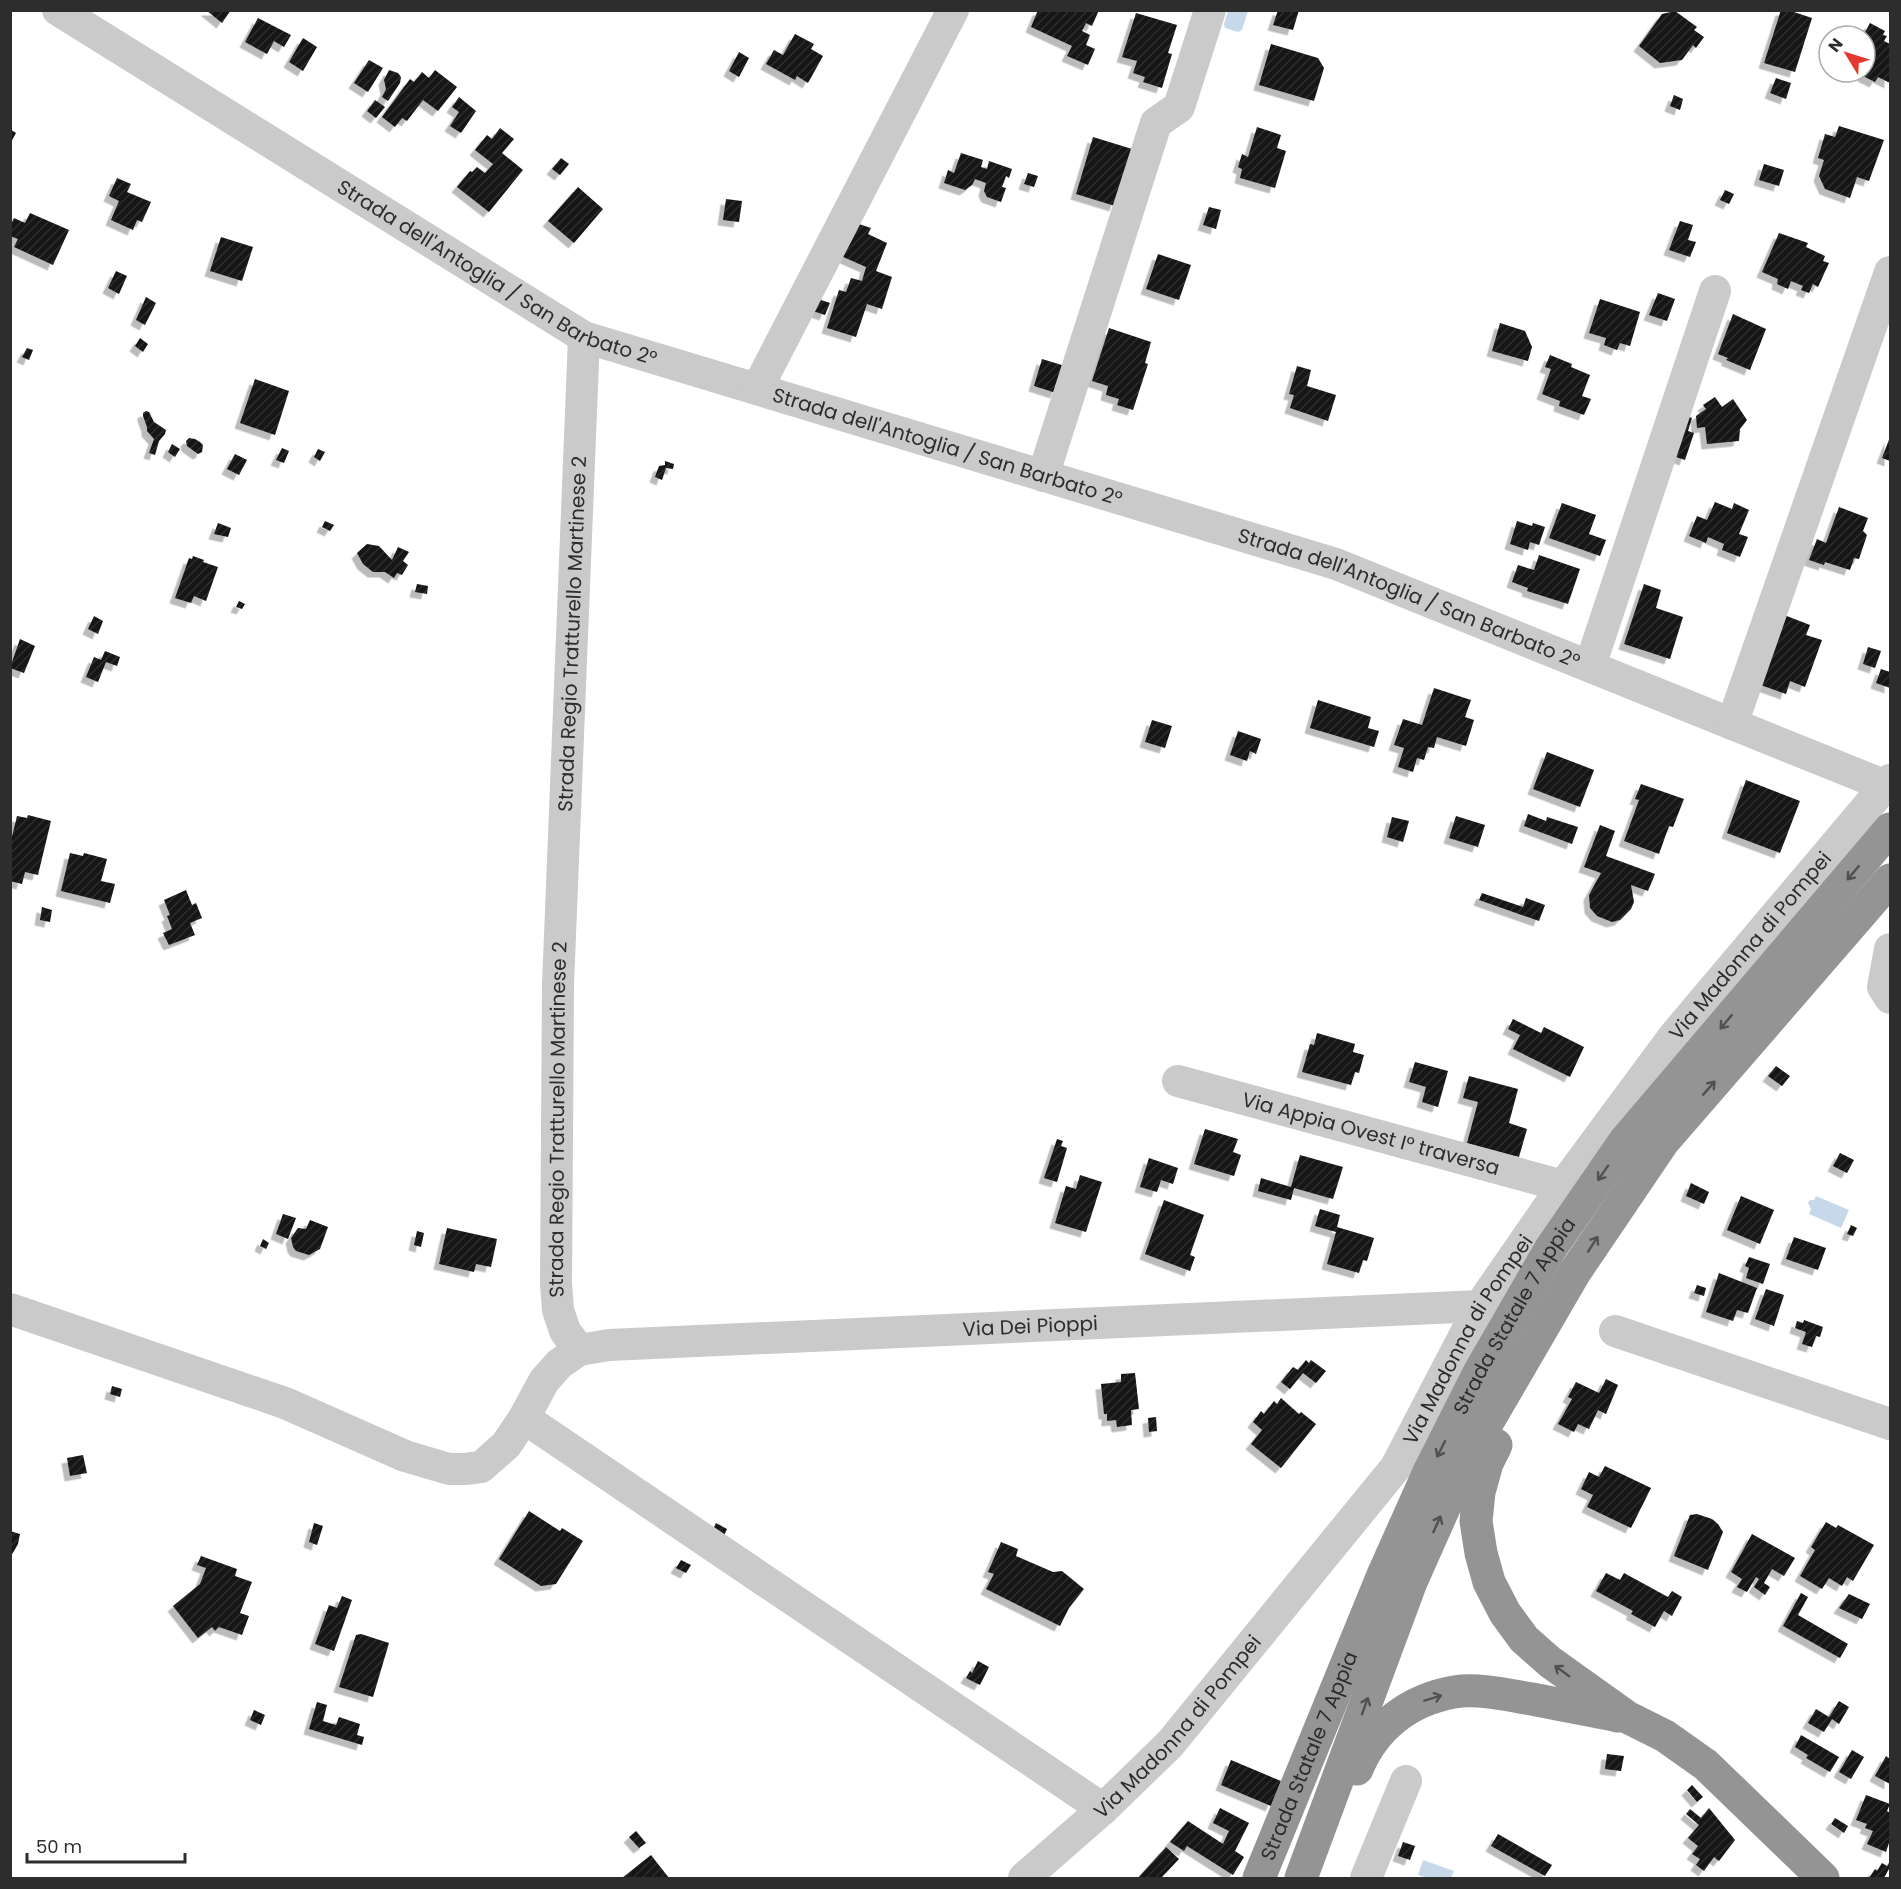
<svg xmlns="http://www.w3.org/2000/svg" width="1901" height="1889" font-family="Poppins,sans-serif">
<defs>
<pattern id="building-hatch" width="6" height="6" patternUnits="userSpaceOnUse" patternTransform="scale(1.5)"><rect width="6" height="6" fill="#141414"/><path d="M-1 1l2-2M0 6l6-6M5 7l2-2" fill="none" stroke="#2e2e2e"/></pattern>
<filter id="shadow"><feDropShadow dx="-5.5" dy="5.5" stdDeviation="0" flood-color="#0004"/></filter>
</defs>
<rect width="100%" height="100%" fill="#fff"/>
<path fill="#c7d8eb" d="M1228,11h20l-6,19 -4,2 -13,-4 -1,-4z
M1816,1196l33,14 -8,18 -32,-14 2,-5 -3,-6 2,-3h4z
M1423,1860l31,11 -3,7h-23l-10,-3z"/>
<path fill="url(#building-hatch)" filter="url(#shadow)" d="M206,10h25l-9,13z
M1038,10h61l-7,16 -6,-3 -4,8 8,4 -4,10 9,4 -7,16 -21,-9 5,-10 -41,-19z
M1278,10h21l-6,20 -20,-5z
M1781,10h7l24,8 -17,54 -31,-9z
M1675,11l22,16 -3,3 10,7 -8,11 -3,-3 -11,15 -22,3 -21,-17 23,-32z
M1136,13l41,12 -9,28 4,1 -10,34 -19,-6 2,-5 -12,-4 4,-12 -15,-4z
M258,18l33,17 -7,12 -10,-6 -7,13 -22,-12z
M1870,23l15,8 -2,4 4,1 -3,5 6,3v39l-12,-6 -3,5 -12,-6 2,-4v-36h-2z
M795,34l19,10 -3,5 12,7 -15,27 -11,-7 -2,4 -29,-16 8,-14 9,5z
M303,38l14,9 -14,24 -14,-9z
M1271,44l47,14 6,10 -10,33 -55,-16z
M739,52l10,6 -10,19 -10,-6z
M369,60l14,8 -15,24 -14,-9z
M389,70l9,3 3,4 -1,6 -12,18 -6,-4 4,-8 -2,-9z
M435,70l22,17 -19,24 -15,-11 -16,21 -5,-3 -7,9 -13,-10 28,-38 4,3 8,-10 7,6z
M1776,78l15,5 -5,16 -16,-6z
M1674,95l9,4 -3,11 -10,-4z
M459,97l17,14 -15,22 -11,-7 9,-14 -7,-5z
M375,100l10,7 -9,11 -9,-7z
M1839,126l45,14 -15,41 -12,-4 -7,21 -25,-9 -6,-13 5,-16 -6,-2 7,-24 10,3z
M1257,127l24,8 -4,13 9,3 -11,37 -35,-10 2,-9 -4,-2 4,-13 6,3z
M500,128l14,11 -12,14 21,17 -34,42 -32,-25 13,-16 2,1 5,-5 8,6 8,-9 -18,-14 12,-15 5,4z
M10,129l6,4 -6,11z
M1093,137l39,12 -17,57 -39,-12z
M961,153l22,7 -2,7 6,2 2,-8 23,8 -3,9 -3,-2 -4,11 4,1 -5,14 -14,-5 -3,-6 2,-8 -11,-4 -3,6 -7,5 -21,-7 4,-13 6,3z
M561,158l8,6 -9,11 -8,-6z
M1764,164l20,6 -5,16 -20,-6z
M1028,173l10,3 -4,11 -10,-3z
M117,178l14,6 -4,8 24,10 -9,20 -5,-2 -4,10 -22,-10 8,-19 -10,-5z
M578,187l25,22 -29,34 -26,-22z
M1725,190l9,4 -5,10 -9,-4z
M726,199l16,2 -3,21 -16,-2z
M1209,207l12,3 -5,19 -13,-4z
M30,213l39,17 -16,35 -39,-18 4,-8 -8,-3v-10l4,-8 11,5z
M1680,221l13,4 -5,15 8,2 -6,15 -21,-7z
M856,223l15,5 -3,6 19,9 -11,28 16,6 -10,32 -15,-5 -11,33 -29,-9 12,-38 7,2 5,-14 11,3 4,-14 -25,-11z
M1779,233l29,10 -2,4 19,9 -2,5 6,2 -11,24 -5,-3 -4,9 -8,-3 2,-4 -12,-5 -3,8 -11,-5 1,-5 -16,-7z
M221,237l32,10 -11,34 -32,-10z
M1158,254l33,11 -12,35 -33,-11z
M116,271l11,5 -8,18 -11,-6z
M1658,293l17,6 -8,22 -18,-6z
M146,297l10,6 -11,22 -9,-5z
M818,299l12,4 -5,12 -12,-4z
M1600,299l40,13 -10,34 -10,-3 -3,7 -13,-5 2,-7 -17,-5z
M1733,314l33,15 -16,41 -24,-10 2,-2 -10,-4z
M1500,323l25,8 7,16 -4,14 -36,-10z
M1109,328l42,14 -6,21 3,1 -15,46 -16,-5 2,-6 -13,-4 2,-9 -16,-5z
M140,338l8,6 -5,8 -8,-6z
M27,348l6,2 -4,10 -7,-3z
M1550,355l22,9 -1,3 19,8 -8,21 9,3 -7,16 -25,-9 1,-5 -18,-7 9,-25 -6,-2z
M1042,359l23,7 -9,27 -22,-7z
M1297,366l14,4 -4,16 29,9 -8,26 -38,-13 4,-13 -5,-1z
M255,379l34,12 -14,44 -35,-12z
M1715,397l7,10 11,-8 14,21 -7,9 -1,12 -32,3 -2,-17 -8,1 -1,-12 10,-7 -3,-4z
M146,411l3,1 5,10 12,8 -1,4 -6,7 -4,14 -6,-2 5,-14 -7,-8v-4l-4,-11v-3z
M1683,415l9,3 -4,13 6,2 -9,27 -15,-5z
M1890,437v24l-8,-3z
M189,438l6,1 5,3 3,3 -1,7 -4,2 -11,-8 -1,-5z
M172,444l8,5 -5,8 -7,-5z
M282,448l7,3 -5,12 -8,-3z
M318,449l7,3 -5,9 -6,-4z
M235,454l12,6 -8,15 -12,-6z
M665,461l9,3 -1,5 -7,-1 -4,12 -7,-3 4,-11 6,-1z
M1715,502l17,7 2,-6 15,7 -10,24 9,3 -8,20 -18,-7 2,-6 -16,-7 -2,6 -17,-7 8,-20 10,4z
M1562,503l34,12 -7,19 17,6 -6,16 -51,-18z
M1839,507l29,11 -5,13 4,4 -8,24 -5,-1 -4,12 -25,-8 -1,3 -15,-5 8,-21 9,4z
M325,521l9,4 -4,6 -8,-4z
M1517,521l15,5 1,-3 12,4 -6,18 -9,-3 -2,8 -18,-6z
M218,523l13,5 -3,9 -14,-3z
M367,544l12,2 13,14 6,-13 11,5 -6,9 5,4 -6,10 -5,-2 -3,5 -9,-6h-12l-10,-8 -6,-11z
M1539,555l41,14 -12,35 -41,-13 1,-3 -16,-6 6,-17 16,5z
M193,556l11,4 -1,2 15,5 -12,34 -12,-5 -3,7 -16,-5 14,-40 3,1z
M417,584l11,2 -1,8 -12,-2z
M1644,584l17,6 -5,18 27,9 -13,42 -46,-15z
M239,601l6,3 -3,5 -6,-2z
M1779,613l31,12 -4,10 16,5 -17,47 -15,-6 -4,13 -31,-11z
M94,616l9,5 -5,13 -10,-5z
M20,639l15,7 -11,27 -14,-5z
M1868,647l13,4 -6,17 -12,-4z
M105,651l15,6 -3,9 -11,-4 -8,20 -12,-5 8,-20 7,3z
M1881,669l9,3v16l-14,-5z
M1434,688l37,12 -6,17 9,3 -8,26 -29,-9 -3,11 -6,-1 -4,13 -7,-2 -4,14 -15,-5 6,-19 -10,-3 9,-26 19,6z
M1318,700l53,17 -3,11 11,3 -5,16 -64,-19z
M1152,720l20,6 -7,22 -20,-6z
M1238,731l23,8 -5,15 -6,-3 -3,10 -17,-6z
M1547,752l47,18 -14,37 -47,-18z
M1746,780l54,21 -20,52 -53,-20z
M1641,784l43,15 -11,28 -4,-1 -10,28 -35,-13 15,-41 -4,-1z
M1528,814l18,7 1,-4 31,10 -6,17 -48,-18z
M28,815l23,6 -13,54 -13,-3 -3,12 -12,-3v-36l7,-29 10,2z
M1456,816l29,9 -7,22 -29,-9z
M1392,817l17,4 -6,21 -16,-5z
M1600,825l15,6 -9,25 49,18 -7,17 -17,-6 3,17 -3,7 -11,11 -8,2 -15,-6 -7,-8 -1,-13 12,-22 -17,-6z
M70,853l13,3 1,-3 23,6 -6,22 14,3 -5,19 -49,-12z
M186,890l6,15 4,-2 6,15 -12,5 5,12 -26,10 -6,-12 9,-4 -5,-13 3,-1 -6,-15z
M1482,893l41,14 3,-9 19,7 -6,16 -60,-21z
M42,907l10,3 -2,12 -10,-2z
M1513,1019l28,14 3,-6 40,20 -14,30 -57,-28 7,-14 -12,-6z
M1317,1033l38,11 -2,8 11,3 -5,18 -4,-1 -4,13 -49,-13 8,-28 4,1z
M1415,1062l33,9 -10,36 -16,-5 4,-15 -17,-5z
M1776,1066l14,10 -8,10 -14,-10z
M1469,1076l49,13 -9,34 18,6 -8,28 -52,-14 11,-41 -15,-4z
M1205,1129l33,10 -5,13 8,3 -7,21 -40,-12z
M1057,1139l6,2 -2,5 6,2 -10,34 -13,-4z
M1840,1153l14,7 -7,13 -14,-7z
M1300,1155l43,12 -10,32 -39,-11 -3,12 -33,-9 3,-13 30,9z
M1149,1158l29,10 -5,16 -12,-4 -4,12 -17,-5z
M1080,1175l22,7 -16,50 -31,-9 11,-37 10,3z
M1691,1183l18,9 -5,12 -18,-8z
M1741,1196l33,14 -14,34 -33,-14z
M1164,1200l40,15 -14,40 5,2 -5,14 -45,-17z
M1320,1209l20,6 -3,12 37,11 -7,23 -4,-1 -4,13 -32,-9 9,-32 -21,-6z
M283,1214l13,4 -8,21 -12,-5z
M310,1220l18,7 -8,22 -11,6 -13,-4 -3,-4 -2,-9 7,-10 8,1z
M1851,1225l6,3 -4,8 -6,-2z
M447,1228l50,11 -6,28 -15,-3 -2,8 -35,-8z
M417,1231l7,2 -3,14 -7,-2z
M1794,1237l32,11 -8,22 -32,-11z
M263,1239l6,4 -3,6 -6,-3z
M1749,1257l21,7 -7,20 -17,-6 3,-10 -4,-2z
M1719,1273l38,15 -9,25 -11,-3 -4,11 -27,-9z
M1697,1285l9,3 -2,8 -10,-3z
M1766,1289l18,6 -10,31 -19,-7z
M1804,1320l19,7 -3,10 -4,-1 -4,11 -10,-3 4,-12 -11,-4 2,-7 6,2z
M1306,1360l3,3 2,-3 15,11 -10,12 -13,-10 -13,16 -9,-7 12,-15 5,3z
M1135,1373l4,36 -8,1 1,15 -15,2 -1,-7 -9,1v-7h-3l-3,-30 20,-2v-8z
M1606,1379l12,6 -12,29 -8,-4 -9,19 -11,-5 -4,8 -16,-8 14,-25 -4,-2 8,-15 23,11z
M112,1386l10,3 -2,8 -10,-3z
M1281,1398l18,16 2,-2 15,12 -35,44 -30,-24 11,-14 -9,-8 8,-11 3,3 10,-13 3,3z
M1156,1417l1,14 -8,1 -1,-14z
M83,1455l4,18 -17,3 -3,-18z
M1605,1466l46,22 -20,40 -44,-21 6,-12 -12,-6 8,-17 10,5z
M529,1511l31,20 2,-3 21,13 -27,43 -15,2 -42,-27z
M1697,1514l15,5 6,5 5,8 -15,38 -34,-14 16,-41z
M1826,1522l10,6 2,-3 36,20 -21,36 -6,-4 -5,9 -13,-8 -7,11 -22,-13 15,-26 -4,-3z
M314,1523l9,3 -6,19 -8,-3z
M716,1523l11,6 -8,18 -12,-6z
M10,1531l10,3 -2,10 -8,14z
M1752,1534l43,24 -11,18 -12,-7 -8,14 6,4 -5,8 -11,-8 5,-8 -3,-2 -9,15 -10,-5 5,-8 -11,-7z
M1001,1542l17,7 -2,7 37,16 9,-1 22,18 -15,19 -9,18 -74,-37 8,-15 -6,-2z
M201,1556l36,13 -2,7 17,6 -12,31 9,3 -7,19 -23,-8 -4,4 -3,-4 -14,11 -25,-32 27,-22 6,-16 -9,-3z
M681,1560l10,5 -5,8 -10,-5z
M1606,1573l14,7 4,-7 44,24 4,-6 10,6 -10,19 -8,-5 -9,16 -24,-13 2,-3 -37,-20z
M1801,1593l7,4 -10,18 50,29 -8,14 -57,-32z
M1849,1594l21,10 -8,15 -23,-11z
M342,1596l10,4 -18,51 -19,-7 14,-39 8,3z
M361,1634l28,9 -16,54 -34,-10 17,-52z
M978,1661l11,6 -9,18 -14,-7 4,-7 2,2z
M1839,1701l10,6 -10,17 -7,-5 -8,13 -16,-9 8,-14 13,8z
M317,1702l10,3 -4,16 13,4 3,-8 21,7 -3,11 7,2 -2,8 -53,-16z
M254,1710l11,5 -4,10 -11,-5z
M1801,1735l38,22 -9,15 -24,-14 2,-3 -13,-8z
M1852,1750l12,7 -13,22 -12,-7z
M1607,1754l17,2 -3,15 -16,-2z
M1886,1756l4,3v25l-15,-8z
M1231,1760l50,21 -10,25 -50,-21z
M1692,1785l11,12 -6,5 -10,-12z
M1866,1795l24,9 -3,7 3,2v27l-4,12 -19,-8 6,-13 -8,-3 2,-4 -11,-4z
M1220,1808l29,15 -14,28 9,6 -11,18 -46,-29 -3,5 -14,-9 18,-21 35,23 6,-13 -16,-8z
M1709,1808l26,32 -16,21 -5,-4 -10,14 -8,-6 4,-6 -8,-5 6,-8 -10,-8 11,-13 -13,-11 4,-5 11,9z
M1835,1818l13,8 -4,7 -13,-9z
M636,1831l10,12 -7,5 -10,-11z
M1498,1834l54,31 -7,11 -54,-30z
M1403,1842l12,4 -5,14 -12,-4z
M1166,1847l13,12 -18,19h-23z
M651,1855l18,23h-47z
M1890,1861v6l-6,11h-15l6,-9 2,2 5,-8 5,3z"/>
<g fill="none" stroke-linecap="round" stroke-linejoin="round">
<g stroke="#cacaca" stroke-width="32">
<path id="s1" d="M58,10l526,327 752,227 550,222"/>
<path d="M757,389l196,-379"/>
<path d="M1043,476l113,-353 23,-16 31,-97"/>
<path d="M1590,666l125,-375"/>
<path d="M1732,724l158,-452"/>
<path d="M1890,949l-7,38 7,11"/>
<path id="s2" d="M1178,1081l385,105"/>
<path id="s3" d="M10,1309l275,94 120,53 44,13h16l16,-2 25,-22 18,-27 20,-37 15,-17 20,-14 -14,-19 -7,-21 -2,-26 2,-299 26,-648"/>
<path d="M1615,1331l275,93"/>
<path id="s4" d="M579,1350l30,-5 871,-39"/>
<path d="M524,1418l579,391"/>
<path id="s5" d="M1024,1878l79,-69 67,-65 226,-277 84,-161 83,-120 111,-150 216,-256"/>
<path d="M1366,1878l40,-97"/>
</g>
<g stroke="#949494" stroke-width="33">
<path d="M1496,1445l-9,18 -8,29 -3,29 5,32 8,29 16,31 19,26 26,23 77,55 38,19 41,29 117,113"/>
<path d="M1357,1769c17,-42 52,-69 97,-77 25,-4 53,3 78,7 29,6 58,11 86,17"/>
<path id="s6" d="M1259,1878l124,-303 46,-103 51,-101 71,-123 73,-106 266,-313"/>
<path d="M1301,1878l110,-296 32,-72 36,-73 96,-165 88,-130 227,-262"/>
</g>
</g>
<defs><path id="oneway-shaft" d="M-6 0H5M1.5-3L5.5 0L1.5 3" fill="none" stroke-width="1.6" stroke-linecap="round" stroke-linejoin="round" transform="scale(1.5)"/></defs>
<g stroke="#515151">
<use href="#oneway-shaft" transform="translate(1853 873) rotate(130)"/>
<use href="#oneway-shaft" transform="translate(1726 1022) rotate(130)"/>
<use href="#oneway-shaft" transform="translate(1709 1088) rotate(-49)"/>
<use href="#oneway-shaft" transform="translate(1603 1173) rotate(125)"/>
<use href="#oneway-shaft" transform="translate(1593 1244) rotate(-57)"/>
<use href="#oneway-shaft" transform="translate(1441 1449) rotate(117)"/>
<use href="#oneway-shaft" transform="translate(1437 1524) rotate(-66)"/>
<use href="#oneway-shaft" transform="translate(1562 1671) rotate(-144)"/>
<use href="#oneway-shaft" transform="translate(1433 1698) rotate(-17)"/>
<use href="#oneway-shaft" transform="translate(1365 1706) rotate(-70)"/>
</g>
<g text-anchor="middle" stroke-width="6" stroke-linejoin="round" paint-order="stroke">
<g font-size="20" fill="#2d2d2d" stroke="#fff">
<text dy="7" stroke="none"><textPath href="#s1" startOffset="513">Strada dell'Antoglia / San Barbato 2°</textPath></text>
<text dy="7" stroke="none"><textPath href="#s1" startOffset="999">Strada dell'Antoglia / San Barbato 2°</textPath></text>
<text dy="7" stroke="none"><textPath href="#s1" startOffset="1485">Strada dell'Antoglia / San Barbato 2°</textPath></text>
<text dy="7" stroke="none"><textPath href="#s3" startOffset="1377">Strada Regio Tratturello Martinese 2</textPath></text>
<text dy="7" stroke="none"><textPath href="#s5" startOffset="1188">Via Madonna di Pompei</textPath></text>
<text dy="7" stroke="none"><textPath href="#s3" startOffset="891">Strada Regio Tratturello Martinese 2</textPath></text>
<text dy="7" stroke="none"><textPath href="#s2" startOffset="200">Via Appia Ovest I° traversa</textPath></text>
<text dy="7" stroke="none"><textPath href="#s6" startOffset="618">Strada Statale 7 Appia</textPath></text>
<text dy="7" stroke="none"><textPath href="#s4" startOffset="452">Via Dei Pioppi</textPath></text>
<text dy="7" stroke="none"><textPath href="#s5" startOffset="702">Via Madonna di Pompei</textPath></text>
<text dy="7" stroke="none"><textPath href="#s5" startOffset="216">Via Madonna di Pompei</textPath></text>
<text dy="7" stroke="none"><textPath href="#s6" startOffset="132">Strada Statale 7 Appia</textPath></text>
</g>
</g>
<rect width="1901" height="1889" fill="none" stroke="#2d2d2d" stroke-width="24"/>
<g transform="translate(1847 54) rotate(308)"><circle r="28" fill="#ffffff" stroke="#ababab" stroke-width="1.5"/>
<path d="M0-4.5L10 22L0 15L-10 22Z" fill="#e33931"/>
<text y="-9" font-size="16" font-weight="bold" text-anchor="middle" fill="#2d2d2d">N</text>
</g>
<path d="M27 1853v9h158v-9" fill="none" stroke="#2d2d2d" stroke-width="3"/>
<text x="36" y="1853" font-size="18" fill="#2d2d2d" stroke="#ffffff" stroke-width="4.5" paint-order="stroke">50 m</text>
</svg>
